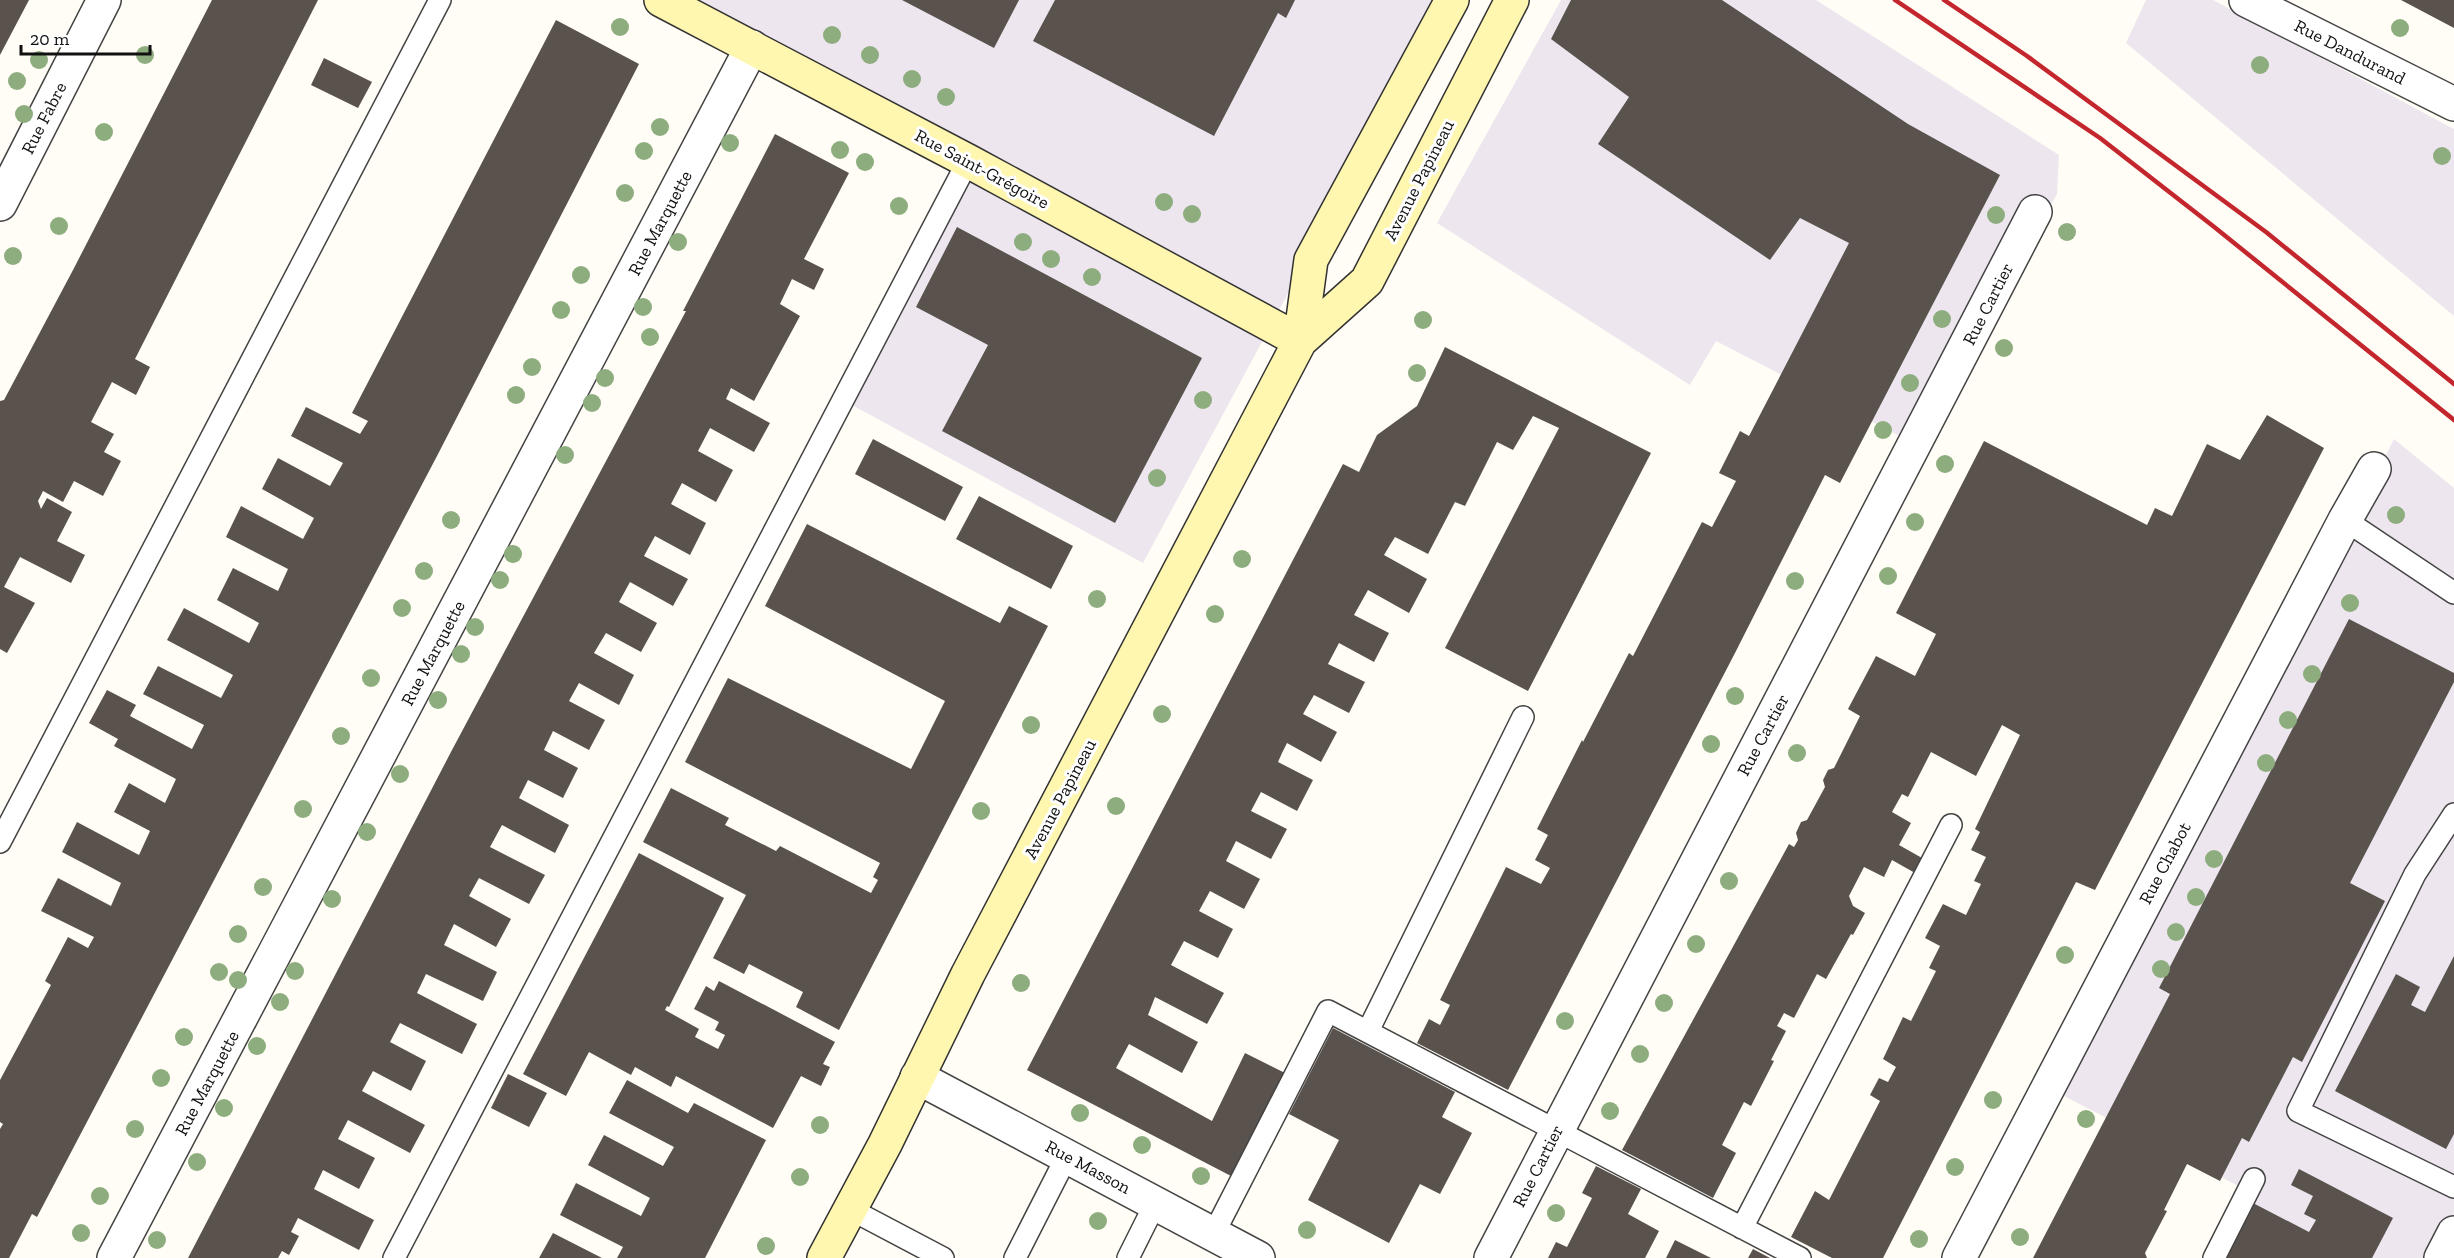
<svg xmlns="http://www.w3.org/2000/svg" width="2454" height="1258" font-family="'Zilla Slab',serif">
<rect width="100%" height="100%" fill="#fffdf5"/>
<path fill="#eee6ef" d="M647,0h799l-303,563 -304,-165 118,-231z
M1561,0h255l243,155 -2,39 -140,251 -201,-104 -26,44 -253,-162z
M2146,0h67l241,129v187l-328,-273z
M2394,439l60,49v770h-240l34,-67 -186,-96 85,-175z"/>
<path fill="#5a524d" d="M0,0h29l-29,55z
M212,0h106l-183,359 15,8 -14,28 -24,-13 -21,40 23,12 -10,18 17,9 -18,35 -29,-15 -11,21 -20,-11 -5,10 3,8 6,-11 25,14 -15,29 28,14 -14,28 -51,-26 -16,30 31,16 -28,50 -7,-4v-248l4,-1 69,-130z
M902,0h117l-25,48z
M1055,0h240l-9,18 -8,-5 -64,123 -181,-95z
M1571,0h151l186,124 92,51 -160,308 -15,-8 -90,178 -227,437 -91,-47 12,-24 11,6 10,-20 -10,-5 66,-133 35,17 9,-16 -15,-8 13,-25 -11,-6 45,-89 1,2 46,-89 4,3 69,-134 10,5 24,-46 -17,-8 21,-42 9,5 100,-193 -49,-25 -30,42 -172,-116 31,-47 -78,-58z
M2401,0h53v28z
M556,20l83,44 -202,392 -400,761 -5,-3 -23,44h-9v-129l3,-5 -3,-2v-42l51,-95 -6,-4 23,-44 20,11 6,-11 -53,-26 17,-33 53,28 10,-23 -59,-31 15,-30 62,33 11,-24 -36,-19 15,-29 36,20 11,-24 -62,-33 4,-7 -29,-16 18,-33 29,15 -6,11 62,33 12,-24 -61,-31 15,-28 63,32 12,-23 -66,-35 17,-32 65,35 10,-20 -42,-23 16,-32 45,23 10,-22 -62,-32 15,-31 62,33 11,-21 -52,-29 16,-31 52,28 13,-23 -52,-27 15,-29 54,27 8,-13 -16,-8z
M324,58l48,24 -14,26 -47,-23z
M775,134l74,39 -45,86 20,10 -10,21 -22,-11 -12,25 20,12 -46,85 -23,-13 -5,11 44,24 -16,29 -44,-24 -12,23 35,19 -17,32 -34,-19 -11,21 35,19 -16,32 -35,-19 -11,20 44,23 -15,27 -43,-24 -11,20 38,21 -16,29 -35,-19 -12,20 40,22 -15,30 -40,-22 -10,18 36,19 -16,30 -36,-19 -9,19 34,18 -15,30 -35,-18 -9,18 50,27 -14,28 -53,-28 -12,22 55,28 -16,29 -50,-26 -10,18 42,23 -15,28 -42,-23 -10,21 53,27 -14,29 -57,-27 -9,19 60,31 -15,30 -62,-31 -10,19 36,19 -15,30 -38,-20 -11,20 63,34 -15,28 -62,-33 -10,19 37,19 -16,31 -36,-19 -9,19 60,31 -15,30 -61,-32 -7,14 8,4 -10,19 -7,-4 -4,7h-90l264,-508 234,-439h-3z
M957,227l245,131 -87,165 -173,-92 46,-86 -72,-38z
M1445,347l206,106 -123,238 -83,-43 114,-220 -26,-12 -20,34 -16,-8 -32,64 -10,-4 -27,52 -33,-17 -5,8 -6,10 43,24 -18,34 -41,-23 -14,25 35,18 -15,29 -35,-19 -11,21 37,18 -16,31 -35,-18 -11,19 34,18 -16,30 -34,-19 -5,10 -4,9 35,18 -16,31 -36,-19 -10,19 36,18 -16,30 -35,-18 -10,20 34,18 -16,30 -34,-18 -11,20 34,18 -15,29 -34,-17 -13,24 53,28 -17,31 -52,-27 -7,18 50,27 -16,31 -53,-29 -13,24 96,53 33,-68 40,20 -54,103 -204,-106 316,-606 16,8 18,-37 40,-29z
M2267,415l57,33 -229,442 -19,-8 -193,376h-51l-41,-21 24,-46 14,9 51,-99 -10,-6 9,-17 9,4 8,-15 -13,-8 20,-42 8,4 25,-50 -7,-3 11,-22 -15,-8 18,-34 23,11 15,-31 -7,-3 12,-24 -15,-7 9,-18 -5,-3 45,-94 -18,-10 -26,51 -45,-24 -23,45 -6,-3 -10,18 19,11 -12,22 23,13 -7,15 -23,-13 -8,17 -20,-10 -15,29 4,10 12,7 -12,22 -2,-1 -25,45 -9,-5 -23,44 -10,-5 -7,13 9,5 -15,29 3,1 -23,45 -7,-4 -22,43 14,8 -23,45 -91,-48 167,-306 5,3 4,-7 -2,-7 5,-11 6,-2 18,-33 -2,-7 5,-10 6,-2 26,-52 -12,-7 28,-53 39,20 21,-42 -40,-21 88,-172 163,84 8,-17 17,8 35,-72 33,16z
M873,439l90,48 -18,34 -90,-47z
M979,496l94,50 -22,43 -95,-50z
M807,524l193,99 9,-17 39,20 -209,404 -43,-23 7,-15 -54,-28 -5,10 -31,-16 33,-63 -103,-53 28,-54 58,30 -4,7 51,26 4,-5 91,47 7,-13 -5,-3 7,-14 -195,-101 43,-84 183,91 34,-68 -180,-95z
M2349,619l105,54v9l-104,201 35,18 -83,161 -9,-5 -44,85 -7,-4 -22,43 -33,-17 -23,46 3,1 -22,42 2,5h-114l137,-264 -11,-6z
M639,853l85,45 -55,109 -2,-1 -2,4 34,19 -4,8 23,12 7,-14 -10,-5 4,-8 -25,-13 12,-23 8,5 5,-10 116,61 -12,22 7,3 -9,19 -20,-10 -28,52 -97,-52 -5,11 -36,-20 -4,8 -42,-23 -23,44 -43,-22z
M2454,956v178l-8,15 -111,-58 61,-117 24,13 -9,18 14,7z
M1333,1028l122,64 -13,25 30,16 -32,61 -20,-10 -31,59 -81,-43 31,-60 -50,-26z
M508,1074l39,19 -18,34 -38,-19z
M627,1080l61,33 6,-10 72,37 -61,118h-88l6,-11 -63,-32 16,-32 65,33 9,-18 -62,-33 16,-30 59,31 11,-19 -65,-34z
M1596,1166l45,23 -13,25 31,17 -14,27h-97l8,-16 11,5 25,-49 -10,-5z
M2299,1169l94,49 -21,40h-146l27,-55 56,29 7,-12 -12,-6 9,-18 -22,-11z
M553,1233l49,25h-63z
M1675,1240l36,18h-45z
M1753,1249l17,9h-22z"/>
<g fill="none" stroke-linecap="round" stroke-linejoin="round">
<defs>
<path id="lane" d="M2345,520l109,73
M2454,814l-39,60 -117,237 156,76
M0,842l440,-842
M1368,1031l155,-314
M850,1209l93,49
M1742,1228l209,-403
M1213,1235l115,-224 472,247
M394,1258l574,-1097
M1015,1258l52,-102
M1128,1258l27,-54
M2214,1258l40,-79"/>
<path id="street" d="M2246,0l208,104
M0,204l104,-204
M917,1077l341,181
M114,1258l638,-1211
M1491,1258l544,-1046
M1959,1258l386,-738 29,-51
M2441,1258l13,-25"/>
<path id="secondary" d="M661,0l307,161 332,180
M1300,341l67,-60 145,-281
M824,1258l61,-114 83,-170 332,-633 11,-81 141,-260"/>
</defs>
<use href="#lane" stroke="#444" stroke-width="24"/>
<use href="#street" stroke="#444" stroke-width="36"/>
<use href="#secondary" stroke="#333" stroke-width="36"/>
<use href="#lane" stroke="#fff" stroke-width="21"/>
<use href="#street" stroke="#fff" stroke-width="33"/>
<use href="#secondary" stroke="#fff6b0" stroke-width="33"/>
<path stroke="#c4262e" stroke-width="4.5" d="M1895,0l205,138 113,88 241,194
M1944,0l83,56 239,176 188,152"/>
</g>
<g fill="#8dad7f">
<circle cx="620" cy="27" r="9"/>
<circle cx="2400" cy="28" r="9"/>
<circle cx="832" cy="35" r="9"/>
<circle cx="145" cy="55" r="9"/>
<circle cx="870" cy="55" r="9"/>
<circle cx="39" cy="60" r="9"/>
<circle cx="2260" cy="65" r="9"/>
<circle cx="912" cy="79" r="9"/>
<circle cx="17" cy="81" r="9"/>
<circle cx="946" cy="97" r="9"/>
<circle cx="24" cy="114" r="9"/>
<circle cx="660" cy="127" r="9"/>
<circle cx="104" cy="132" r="9"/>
<circle cx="730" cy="143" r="9"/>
<circle cx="840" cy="150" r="9"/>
<circle cx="644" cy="151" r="9"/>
<circle cx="2442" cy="156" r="9"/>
<circle cx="865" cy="162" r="9"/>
<circle cx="625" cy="193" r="9"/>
<circle cx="1164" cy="202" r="9"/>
<circle cx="899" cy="206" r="9"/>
<circle cx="1192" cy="214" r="9"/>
<circle cx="1996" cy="215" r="9"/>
<circle cx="59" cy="226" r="9"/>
<circle cx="2067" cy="232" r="9"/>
<circle cx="678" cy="242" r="9"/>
<circle cx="1023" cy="242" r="9"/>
<circle cx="13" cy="256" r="9"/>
<circle cx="1051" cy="259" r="9"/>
<circle cx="581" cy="275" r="9"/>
<circle cx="1092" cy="277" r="9"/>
<circle cx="643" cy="307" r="9"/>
<circle cx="561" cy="310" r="9"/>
<circle cx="1942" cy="319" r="9"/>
<circle cx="1423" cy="320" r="9"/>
<circle cx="650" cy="337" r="9"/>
<circle cx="2004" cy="348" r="9"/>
<circle cx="532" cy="367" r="9"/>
<circle cx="1417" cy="373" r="9"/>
<circle cx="605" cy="378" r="9"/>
<circle cx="1910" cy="383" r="9"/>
<circle cx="516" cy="395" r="9"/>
<circle cx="1203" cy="400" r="9"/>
<circle cx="592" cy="403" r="9"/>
<circle cx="1883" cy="430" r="9"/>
<circle cx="565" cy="455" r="9"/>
<circle cx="1945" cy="464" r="9"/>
<circle cx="1157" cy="478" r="9"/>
<circle cx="2396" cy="515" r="9"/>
<circle cx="451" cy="520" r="9"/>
<circle cx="1915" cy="522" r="9"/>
<circle cx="513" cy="554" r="9"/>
<circle cx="1242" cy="559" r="9"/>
<circle cx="424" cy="571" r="9"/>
<circle cx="1888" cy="576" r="9"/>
<circle cx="500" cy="580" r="9"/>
<circle cx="1795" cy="581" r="9"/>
<circle cx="1097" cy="599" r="9"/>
<circle cx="2350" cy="603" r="9"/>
<circle cx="402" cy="608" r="9"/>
<circle cx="1215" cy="614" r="9"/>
<circle cx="475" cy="627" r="9"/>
<circle cx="461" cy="654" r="9"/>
<circle cx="2312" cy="674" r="9"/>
<circle cx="371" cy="678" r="9"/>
<circle cx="1735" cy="696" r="9"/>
<circle cx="438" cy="700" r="9"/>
<circle cx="1162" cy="714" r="9"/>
<circle cx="2288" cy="720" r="9"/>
<circle cx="1031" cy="725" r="9"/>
<circle cx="341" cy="736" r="9"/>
<circle cx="1711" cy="744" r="9"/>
<circle cx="1797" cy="753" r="9"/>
<circle cx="2266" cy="763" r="9"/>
<circle cx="400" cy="774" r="9"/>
<circle cx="1116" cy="806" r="9"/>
<circle cx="303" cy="809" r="9"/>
<circle cx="981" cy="811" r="9"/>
<circle cx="367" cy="832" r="9"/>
<circle cx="2214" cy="859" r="9"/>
<circle cx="1729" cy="881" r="9"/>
<circle cx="263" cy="887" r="9"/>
<circle cx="2196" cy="897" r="9"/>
<circle cx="332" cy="899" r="9"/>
<circle cx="2176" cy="932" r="9"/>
<circle cx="238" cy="934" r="9"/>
<circle cx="1696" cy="944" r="9"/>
<circle cx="2065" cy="955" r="9"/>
<circle cx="2161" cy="969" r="9"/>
<circle cx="295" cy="971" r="9"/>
<circle cx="219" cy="972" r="9"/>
<circle cx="238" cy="980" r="9"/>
<circle cx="1021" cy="983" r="9"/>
<circle cx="280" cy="1002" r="9"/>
<circle cx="1664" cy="1003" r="9"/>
<circle cx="1565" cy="1021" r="9"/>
<circle cx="184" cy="1037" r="9"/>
<circle cx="257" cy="1046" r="9"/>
<circle cx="1640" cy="1054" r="9"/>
<circle cx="161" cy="1078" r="9"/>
<circle cx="1993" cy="1100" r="9"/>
<circle cx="224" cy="1108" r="9"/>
<circle cx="1610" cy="1111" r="9"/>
<circle cx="1080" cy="1113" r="9"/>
<circle cx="2086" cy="1119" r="9"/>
<circle cx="820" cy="1125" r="9"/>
<circle cx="135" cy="1129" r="9"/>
<circle cx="1142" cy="1145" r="9"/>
<circle cx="197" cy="1162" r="9"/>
<circle cx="1955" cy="1167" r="9"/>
<circle cx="1201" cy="1176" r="9"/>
<circle cx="800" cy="1177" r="9"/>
<circle cx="100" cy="1196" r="9"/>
<circle cx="1556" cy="1213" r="9"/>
<circle cx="1098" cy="1221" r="9"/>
<circle cx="1307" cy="1230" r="9"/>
<circle cx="81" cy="1233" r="9"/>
<circle cx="2020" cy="1237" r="9"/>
<circle cx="1919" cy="1239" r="9"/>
<circle cx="157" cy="1240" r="9"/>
<circle cx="766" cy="1246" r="9"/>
</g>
<g text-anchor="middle" stroke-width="6" stroke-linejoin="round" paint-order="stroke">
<g font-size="18" fill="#111" stroke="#fff">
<text transform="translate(2350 52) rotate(27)" y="6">Rue Dandurand</text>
<text transform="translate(44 118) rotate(-63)" y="6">Rue Fabre</text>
<text transform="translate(982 169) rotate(28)" y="6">Rue Saint-Grégoire</text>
<text transform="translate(1419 180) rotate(-63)" y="6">Avenue Papineau</text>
<text transform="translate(660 223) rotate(-62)" y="6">Rue Marquette</text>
<text transform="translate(1988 304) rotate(-63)" y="6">Rue Cartier</text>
<text transform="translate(433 653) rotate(-62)" y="6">Rue Marquette</text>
<text transform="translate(1763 735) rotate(-62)" y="6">Rue Cartier</text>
<text transform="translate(1060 799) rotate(-62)" y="6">Avenue Papineau</text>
<text transform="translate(2165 863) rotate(-62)" y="6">Rue Chabot</text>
<text transform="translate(207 1083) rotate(-62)" y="6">Rue Marquette</text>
<text transform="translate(1538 1166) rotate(-63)" y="6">Rue Cartier</text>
<text transform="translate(1088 1167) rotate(28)" y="6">Rue Masson</text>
</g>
</g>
<path d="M21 45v9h129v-9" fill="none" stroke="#111111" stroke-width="3"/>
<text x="30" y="45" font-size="18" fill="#111111" stroke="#ffffff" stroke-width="4.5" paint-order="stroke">20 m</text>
</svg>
